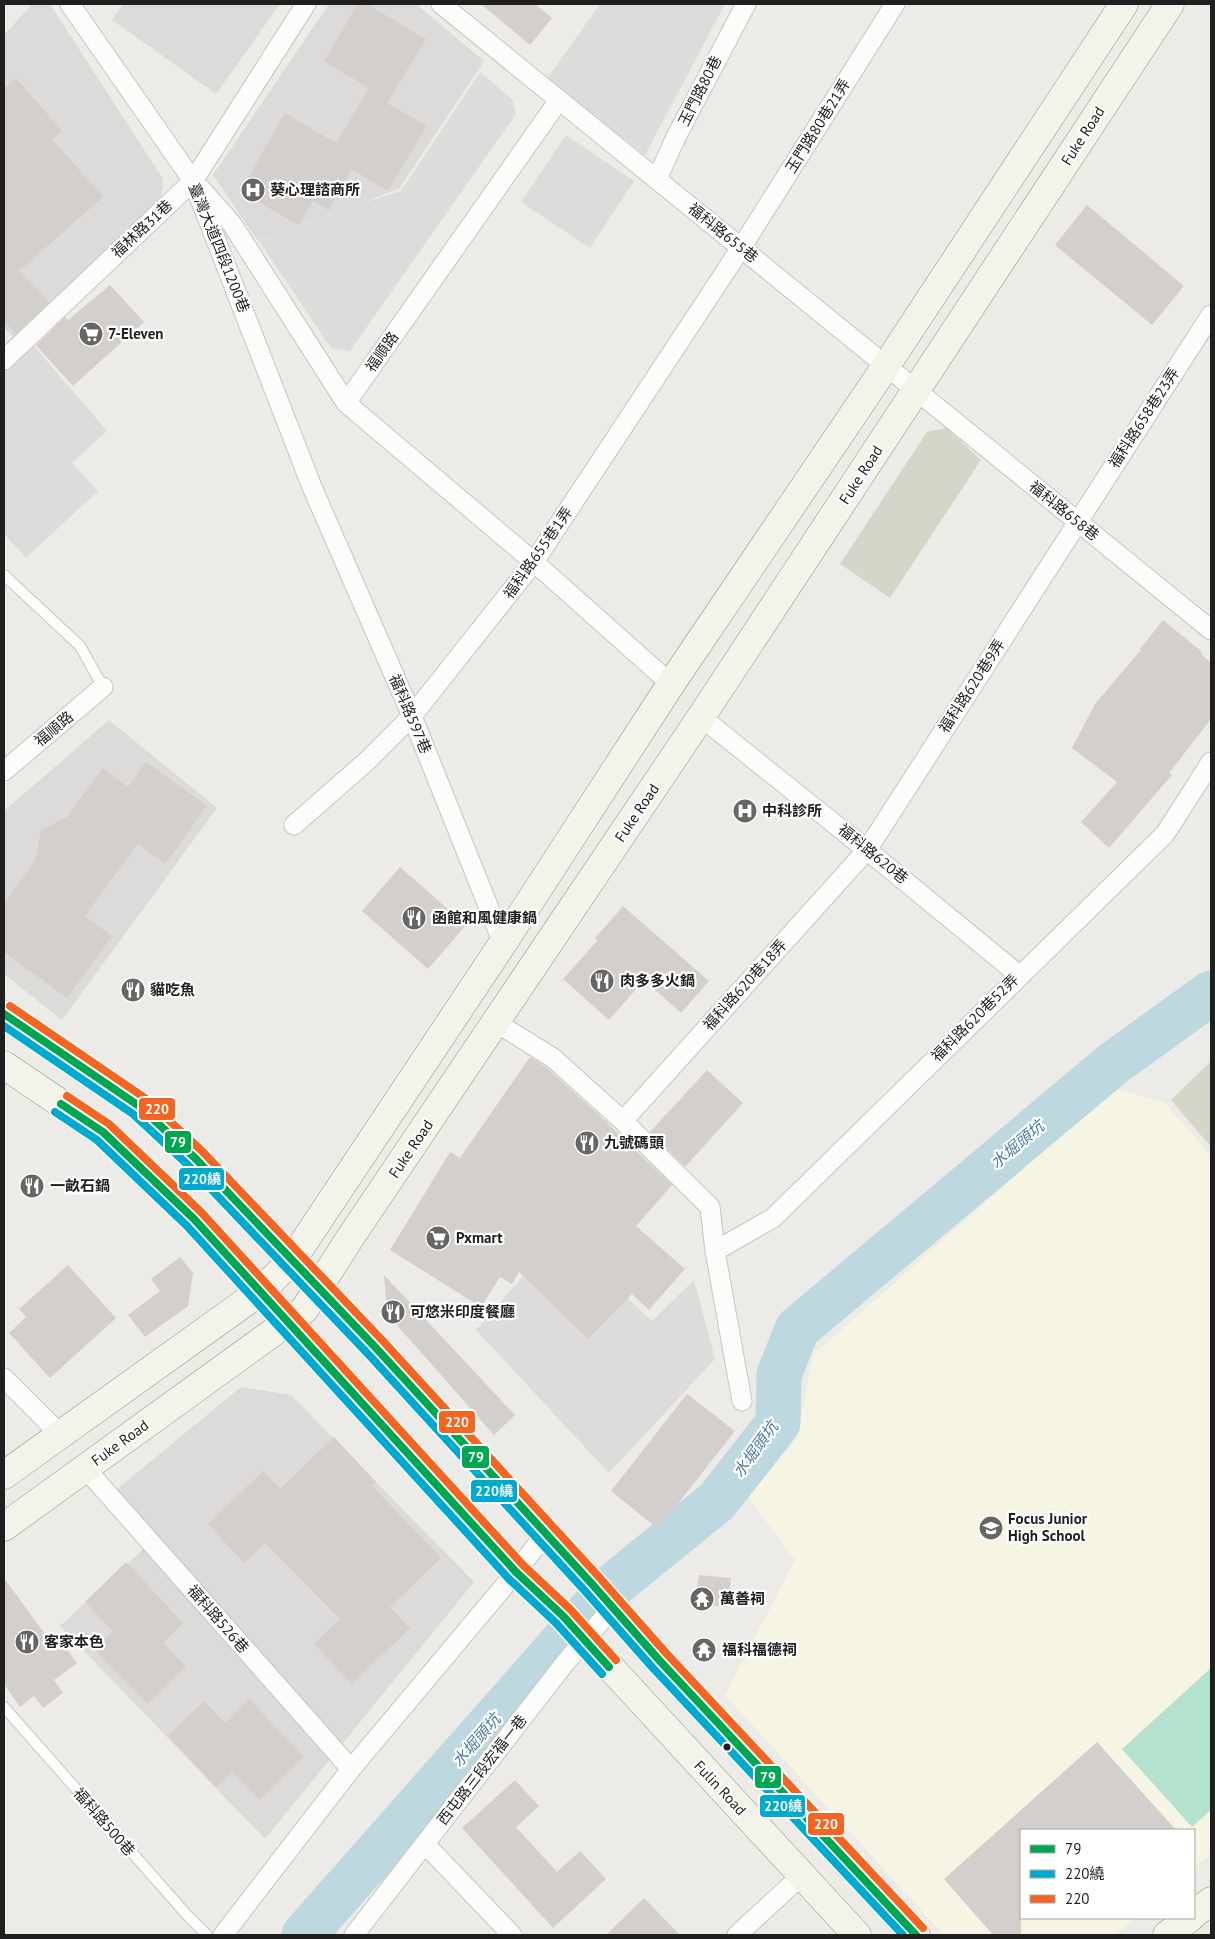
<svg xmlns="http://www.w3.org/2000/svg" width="1215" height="1939" font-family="'PT Sans','Noto Sans TC',sans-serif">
<rect width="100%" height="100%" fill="#edebe7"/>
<path fill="#dcdbd9" d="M32,4h18l113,175 -2,21 -145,140 -12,-12v-293z
M123,4h157l-64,90 -104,-74z
M329,4h87l68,57 -85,128 -141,52 -45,-66z
M109,720l108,88 -155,212 -58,-46v-163z
M241,1387l50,8 183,187 -209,257 -205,-213 91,-84 -40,-48z"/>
<path fill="#f6f5e3" d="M1114,1089l50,13 47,54v697l-17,15v-38h-173v88h114l-20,17h-171l-219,-240 70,-135 -47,-63 49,-59 16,-83z"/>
<path fill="#d6d5c9" d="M946,428l35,32 -91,138 -50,-34 87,-132z
M1211,1061v86l-40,-47z"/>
<path fill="#b5e2ce" d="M1211,1668v142l-19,17 -70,-78z"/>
<path fill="#dddcdb" d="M600,4h125l-80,151 -98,-76z
M480,72l32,27 4,15 -166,237 -19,-3 -72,-107 97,-36 45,-14z
M566,135l68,46 -44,67 -69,-46z
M33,345l74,86 -35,32 26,28 -72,67 -22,-24v-164z
M559,1235l93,86 42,-41 21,79 -106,114 -133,-143z"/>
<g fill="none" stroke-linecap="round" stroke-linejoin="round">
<path stroke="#bdd8de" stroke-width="45" d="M304,1935l306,-347 107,-87 61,-78 1,-48 18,-46 317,-266 97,-70"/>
</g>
<path fill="#d2cfcc" d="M358,4h9l59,35 -39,64 40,23 -39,65 -36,-22 -23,41 -16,-9 -14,24 -59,-33 45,-79 51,30 33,-55 -45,-27z
M481,4h54l17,14 -22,27z
M16,78l46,53 -10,8 51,58 -84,74 30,31 -33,31 -12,-11v-234z
M1087,205l97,81 -32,39 -97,-80z
M110,285l34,37 -71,64 -37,-41 29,-28 3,3z
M1163,620l39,32 -1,2 10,9v56l-42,54 3,2 -63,73 -28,-26 36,-40 -45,-34 23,-44 46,-54 -1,-1z
M146,762l61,44 -42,58 -27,-20 -34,46 -19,26 27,20 -45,62 -63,-46v-49l32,-44 5,-29 26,-13 36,-49 25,19z
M400,867l66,58 -38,44 -66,-58z
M623,906l86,75 -28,32 -37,-33 -35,40 -46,-41 35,-39 -3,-2z
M530,1057l16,10 51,46 75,72 -36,41 49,43 -36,41 -17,-16 -44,45 -69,-67 -7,12 -12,-7 -19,30 -91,-57 60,-98 10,6z
M707,1070l36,33 -58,64 -35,-35z
M180,1257l13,16 -5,33 -43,31 -17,-22 32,-24 -9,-12z
M68,1265l48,53 -66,60 -41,-45 17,-16 -7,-8z
M384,1275l131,140 -21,20 -107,-121z
M687,1394l48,37 -77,98 -47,-38z
M334,1437l42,45 -4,4 69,72 -51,49 20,21 -58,56 -38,-40 26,-25 -75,-76 -21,20 -36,-39 55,-53 17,18z
M126,1562l57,61 -20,20 23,24 -39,37 -53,-55 19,-18 -28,-29z
M699,1575l32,3 -3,29 -33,-3z
M4,1578l49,67 7,-5 17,23 -23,17 9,13 -20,15 -9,-12 -14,11 -16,-23z
M249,1699l55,58 -45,43 -27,-28 -16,15 -48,-51 36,-35 21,22z
M1097,1742l79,88h-155v105h-28l-49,-56z
M515,1780l24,26 -23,21 41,45 23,-21 26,28 -53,49 -91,-100z
M644,1898l36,37h-74z"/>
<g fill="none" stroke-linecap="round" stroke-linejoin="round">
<defs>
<path id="lane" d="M4,575l76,71 23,41
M4,1707l183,208 20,20"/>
<path id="street" d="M70,4l123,177 119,306 100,229 91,227
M441,4l770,626
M657,179l19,-42 70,-133
M201,189l31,35 114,179 188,159 137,122
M4,360l189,-179 113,-177
M346,403l213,-303
M701,717l166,133 152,125
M4,771l99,-84
M294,825l73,-64 45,-45 122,-154 207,-314 154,-244
M497,1023l56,35 70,63 87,86 5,44 27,150
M623,1121l244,-271 344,-535
M715,1251l58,-33 392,-384 46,-72
M4,1378l57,57
M85,1468l266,301
M425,1844l87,91
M223,1935l128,-166 165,-197 30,-39
M354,1935l211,-272 48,-56
M737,1935l64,-59"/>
<path id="secondary" d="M4,1014l135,92 56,52 181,190 216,236 67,76 257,275
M4,1065l99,67 91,87 67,72 255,281 47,44 294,319
M4,1475l257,-184 31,-31 211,-317 168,-259 215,-318 238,-362
M4,1527l300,-217 48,-75 349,-518 469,-713
M1194,1914l17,-13
M1167,1935l23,-17"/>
</defs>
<use href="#lane" stroke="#c6c5c3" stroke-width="12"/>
<use href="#street" stroke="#c6c5c3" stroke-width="21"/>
<use href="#secondary" stroke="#949680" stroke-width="29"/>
<use href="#lane" stroke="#fcfcfb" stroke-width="10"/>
<use href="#street" stroke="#fcfcfb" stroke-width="19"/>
<use href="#secondary" stroke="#f3f3ea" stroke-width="28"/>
<defs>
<path id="bus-1" d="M4,1014l135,92 56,52 181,190 216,236 67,76 257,275
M61,1104l42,28 91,87 322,353 47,44 46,51"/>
<path id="bus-2" d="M4,1026l129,88 55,51 181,190 216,236 67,76 251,268
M55,1112l42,28 90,86 322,353 47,44 46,51"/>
<path id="bus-3" d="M10,1006l135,92 57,53 181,190 216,236 67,76 257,275
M67,1096l42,28 92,88 322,353 47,44 46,51"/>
</defs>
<use href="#bus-1" stroke="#fff" stroke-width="11"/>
<use href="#bus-2" stroke="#fff" stroke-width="11"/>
<use href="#bus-3" stroke="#fff" stroke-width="11"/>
<use href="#bus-1" stroke="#00a651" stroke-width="8"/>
<use href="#bus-2" stroke="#00a9ce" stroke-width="8"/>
<use href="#bus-3" stroke="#f26522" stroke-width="8"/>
</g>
<defs>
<symbol id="hospital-disc" viewBox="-11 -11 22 22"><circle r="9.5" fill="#676665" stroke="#fff"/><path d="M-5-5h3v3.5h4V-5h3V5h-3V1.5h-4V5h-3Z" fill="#fff"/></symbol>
<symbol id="supermarket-disc" viewBox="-11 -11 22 22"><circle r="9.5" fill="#676665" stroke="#fff"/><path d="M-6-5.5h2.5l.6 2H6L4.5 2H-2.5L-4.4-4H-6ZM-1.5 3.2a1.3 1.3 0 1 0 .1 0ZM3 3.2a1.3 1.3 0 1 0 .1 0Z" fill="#fff"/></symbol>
<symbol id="restaurant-disc" viewBox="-11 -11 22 22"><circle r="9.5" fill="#676665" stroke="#fff"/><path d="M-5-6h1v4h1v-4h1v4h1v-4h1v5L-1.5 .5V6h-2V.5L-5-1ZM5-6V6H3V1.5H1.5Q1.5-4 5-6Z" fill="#fff"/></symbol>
<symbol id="school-disc" viewBox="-11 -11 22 22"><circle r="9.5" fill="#676665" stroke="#fff"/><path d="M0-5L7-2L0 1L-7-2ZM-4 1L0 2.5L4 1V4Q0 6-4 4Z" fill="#fff"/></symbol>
<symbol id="temple-disc" viewBox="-11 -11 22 22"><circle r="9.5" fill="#676665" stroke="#fff"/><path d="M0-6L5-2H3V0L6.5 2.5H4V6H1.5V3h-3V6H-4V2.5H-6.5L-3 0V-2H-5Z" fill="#fff"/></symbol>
</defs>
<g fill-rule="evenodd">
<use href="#hospital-disc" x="239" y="176" width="28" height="28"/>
<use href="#supermarket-disc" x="77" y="320" width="28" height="28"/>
<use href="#hospital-disc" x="731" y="797" width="28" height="28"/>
<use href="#restaurant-disc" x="400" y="904" width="28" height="28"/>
<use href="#restaurant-disc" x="588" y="967" width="28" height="28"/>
<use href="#restaurant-disc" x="119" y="976" width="28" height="28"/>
<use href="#restaurant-disc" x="573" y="1129" width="28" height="28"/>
<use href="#restaurant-disc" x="18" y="1172" width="28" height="28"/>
<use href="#supermarket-disc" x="424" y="1224" width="28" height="28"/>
<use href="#restaurant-disc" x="379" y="1298" width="28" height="28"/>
<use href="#school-disc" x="977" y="1514" width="28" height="28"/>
<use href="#temple-disc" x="688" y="1585" width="28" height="28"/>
<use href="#restaurant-disc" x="13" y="1628" width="28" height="28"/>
<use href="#temple-disc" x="690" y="1636" width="28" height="28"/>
</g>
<circle fill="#1f1f1f" stroke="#fff" stroke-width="2" cx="727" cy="1747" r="4.5"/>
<g text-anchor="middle" stroke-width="4.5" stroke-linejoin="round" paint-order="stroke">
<g font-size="15" fill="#1f1f1f" stroke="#fff">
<text transform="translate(700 91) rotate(-63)" y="5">玉門路80巷</text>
<text transform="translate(818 126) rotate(-58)" y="5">玉門路80巷21弄</text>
<text transform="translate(1083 136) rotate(-57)" y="5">Fuke Road</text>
<text transform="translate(142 229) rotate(-43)" y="5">福林路31巷</text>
<text transform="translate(723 233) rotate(39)" y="5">福科路655巷</text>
<text transform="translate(219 248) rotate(68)" y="5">臺灣大道四段1200巷</text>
<text transform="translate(382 352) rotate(-55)" y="5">福順路</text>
<text transform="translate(1144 418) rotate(-57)" y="5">福科路658巷23弄</text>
<text transform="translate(861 475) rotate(-57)" y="5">Fuke Road</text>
<text transform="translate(1064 511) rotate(39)" y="5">福科路658巷</text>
<text transform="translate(538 553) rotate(-55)" y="5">福科路655巷1弄</text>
<text transform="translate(972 686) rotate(-57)" y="5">福科路620巷9弄</text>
<text transform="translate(410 714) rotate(67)" y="5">福科路597巷</text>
<text transform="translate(54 729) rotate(-40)" y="5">福順路</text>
<text transform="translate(637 813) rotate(-56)" y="5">Fuke Road</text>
<text transform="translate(873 854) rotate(39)" y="5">福科路620巷</text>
<text transform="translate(745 985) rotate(-48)" y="5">福科路620巷18弄</text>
<text transform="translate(975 1018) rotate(-45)" y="5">福科路620巷52弄</text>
<text transform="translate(411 1149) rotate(-56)" y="5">Fuke Road</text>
<text transform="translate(120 1443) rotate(-36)" y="5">Fuke Road</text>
<text transform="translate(218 1619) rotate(49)" y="5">福科路526巷</text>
<text transform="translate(482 1770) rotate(-52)" y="5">西屯路三段宏福一巷</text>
<text transform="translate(720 1788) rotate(47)" y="5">Fulin Road</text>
<text transform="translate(104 1822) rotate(49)" y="5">福科路500巷</text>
</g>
<g font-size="15" font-weight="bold" fill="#1f1f1f" stroke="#fff" text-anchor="start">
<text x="270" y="195">葵心理諮商所</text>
<text x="108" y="339">7-Eleven</text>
<text x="762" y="816">中科診所</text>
<text x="432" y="923">函館和風健康鍋</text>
<text x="620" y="986">肉多多火鍋</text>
<text x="150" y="995">貓吃魚</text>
<text x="604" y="1148">九號碼頭</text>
<text x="50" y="1191">一畝石鍋</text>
<text x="456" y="1243">Pxmart</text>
<text x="410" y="1317">可悠米印度餐廳</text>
<text x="1008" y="1524">Focus Junior<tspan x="1008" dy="17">High School</tspan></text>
<text x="720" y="1604">萬善祠</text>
<text x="44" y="1647">客家本色</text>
<text x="722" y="1655">福科福德祠</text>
</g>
<g font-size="16" font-style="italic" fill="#4d79a2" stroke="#fff">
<text transform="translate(1017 1144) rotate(-40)" y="6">水堀頭坑</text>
<text transform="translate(755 1449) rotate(-54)" y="6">水堀頭坑</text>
<text transform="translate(476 1740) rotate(-49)" y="6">水堀頭坑</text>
</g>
</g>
<g stroke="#fff" stroke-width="2">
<rect x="138" y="1097" width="38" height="24" rx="5" fill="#f26522"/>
<rect x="164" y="1130" width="28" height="24" rx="5" fill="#00a651"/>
<rect x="178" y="1167" width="47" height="24" rx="5" fill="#00a9ce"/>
<rect x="438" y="1410" width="38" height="24" rx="5" fill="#f26522"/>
<rect x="461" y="1445" width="29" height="24" rx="5" fill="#00a651"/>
<rect x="470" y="1479" width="48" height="24" rx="5" fill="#00a9ce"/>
<rect x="754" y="1765" width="28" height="24" rx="5" fill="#00a651"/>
<rect x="759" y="1794" width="47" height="24" rx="5" fill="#00a9ce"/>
<rect x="807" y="1812" width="38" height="24" rx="5" fill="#f26522"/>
</g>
<g font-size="14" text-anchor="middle" font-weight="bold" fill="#fff">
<text x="157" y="1114">220</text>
<text x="178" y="1147">79</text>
<text x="202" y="1184">220繞</text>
<text x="457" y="1427">220</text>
<text x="476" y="1462">79</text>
<text x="494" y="1496">220繞</text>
<text x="768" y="1782">79</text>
<text x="783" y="1811">220繞</text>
<text x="826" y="1829">220</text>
</g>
<rect width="1215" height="1939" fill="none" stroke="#1f1f1f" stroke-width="10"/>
<rect x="1020" y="1829" width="175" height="90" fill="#ffffff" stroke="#a5a5a5"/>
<rect x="1030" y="1845" width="25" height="8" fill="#00a651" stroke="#a5a5a5"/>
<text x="1065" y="1854" font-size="15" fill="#1f1f1f">79</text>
<rect x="1030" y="1870" width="25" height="8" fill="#00a9ce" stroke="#a5a5a5"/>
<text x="1065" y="1879" font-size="15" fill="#1f1f1f">220繞</text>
<rect x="1030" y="1895" width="25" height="8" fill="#f26522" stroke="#a5a5a5"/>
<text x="1065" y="1904" font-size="15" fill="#1f1f1f">220</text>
</svg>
